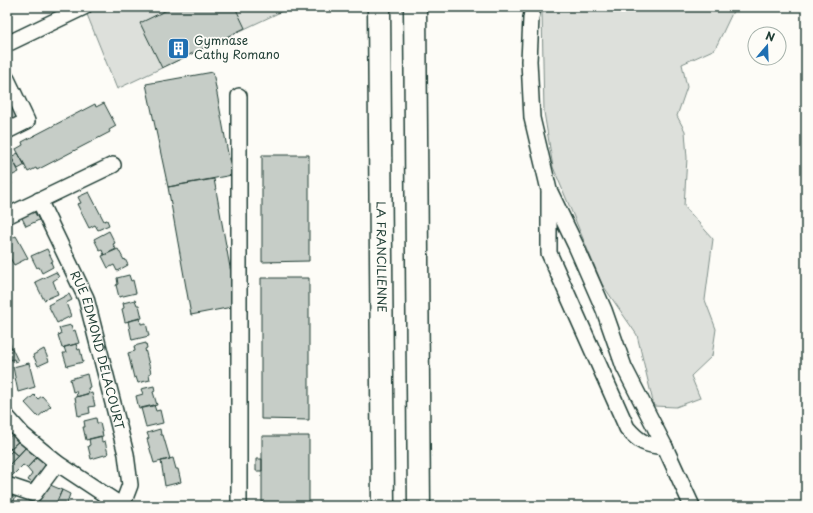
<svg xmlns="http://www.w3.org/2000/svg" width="813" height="513" font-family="'Playpen Sans',sans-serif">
<rect width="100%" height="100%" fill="#fdfcf7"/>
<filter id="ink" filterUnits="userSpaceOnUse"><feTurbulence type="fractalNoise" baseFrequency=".025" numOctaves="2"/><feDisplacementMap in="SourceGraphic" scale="8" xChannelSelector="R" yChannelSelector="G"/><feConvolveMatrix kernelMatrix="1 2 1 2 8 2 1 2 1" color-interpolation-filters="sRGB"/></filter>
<g filter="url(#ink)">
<path fill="#dde0db" stroke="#7e8e88" d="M84,7h207l-174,82z
M543,7h192l-20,42 -33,15 5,23 -10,29 8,15 2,27 -3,48 29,33 -8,61 11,29 -4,27 -21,20 9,22 -24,9 -22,-1 -17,-71 -35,-51 -49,-117 -9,-55 -2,-100z"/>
<path fill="#c6cdc7" stroke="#1f3d34" d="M173,7h62l10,21 -83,40 -22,-45z
M213,72l19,103 -64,12 -22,-103z
M7,96l10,22 -10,4z
M104,103l12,23 -7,4 1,2 -73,38 -1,-2 -8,4 -12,-23 7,-4 -1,-3 73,-38 1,3z
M9,153l10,19 -10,5 3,7 -5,2v-32z
M18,153l7,12 -7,4 -7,-12z
M262,155h47v106l-47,1z
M214,179l23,127 -46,9 -23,-128z
M89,192l15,29 3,-1 2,5 -11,5 -3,-5 -6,3 -12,-24 4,-1 -3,-6z
M32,208l7,12 -13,6 -6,-12z
M109,231l6,12 -2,1 3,5 -12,6 -2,-5 -2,1 -6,-12z
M16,236l12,22 -14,7 -7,-12v-13z
M47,249l6,12 -2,1 2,5 -11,6 -3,-6 -2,1 -6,-12z
M118,249l6,11 1,-1 3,6 -11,6 -3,-6 -6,3 -6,-12z
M56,272l3,5 -6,4 5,13 -14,6 -9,-18z
M129,275l2,6 2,-1 3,13 -17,4 -3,-12 2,-1 -1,-6z
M261,278h48v142l-48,-1z
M69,294l3,6 -6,3 5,13 -14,7 -9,-18z
M135,300l2,5h2l3,13 -17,4 -3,-13 2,-1 -1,-5z
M140,318l1,6 5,-1 3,13 -17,4 -4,-19z
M71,325l2,6 2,-1 4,13 -17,5 -4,-13 3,-1 -2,-6z
M7,338l11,23 -3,1 -1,-3 -7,2z
M146,343l1,5 -2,1 6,24 -2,1 1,6 -12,3 -2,-6 -2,1 -6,-25 7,-2 -1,-5z
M76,344l2,6 2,-1 3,13 -16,4 -4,-13h3l-2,-6z
M44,349l5,12 -11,5 -5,-11z
M29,363l6,24 -17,5 -5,-25z
M87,374l3,13 -2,1 1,5 -12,4 -1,-6 -3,1 -3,-13z
M154,386l1,5 -2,1 4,13 -18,4 -3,-13 7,-2 -2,-5z
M92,393l3,13 -6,1 1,6 -12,3 -3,-19z
M34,395l4,4 4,-3 9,10 -13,11 -13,-14z
M154,405l2,6 4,-1 3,13 -17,4 -5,-19z
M96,418l1,5h3l3,13 -17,4 -3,-13h2l-1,-6z
M160,429l1,6h2l7,24 -16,4 -7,-24 2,-1 -2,-5z
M14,432l7,7 -11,10 -3,-3v-6z
M101,436l1,6 3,-1 3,13 -17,5 -3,-13 2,-1 -1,-6z
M262,436h47v70h-47z
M21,439l7,6 -10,11 -8,-7z
M28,445l11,10 -12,13 -4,-3 -13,13 -3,-2v-9z
M12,451l6,5 -11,11v-11z
M39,455l12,11 -16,19 -7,-5 4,-6 -5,-6z
M173,458l3,11h2l3,13 -16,4 -4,-25z
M256,459h6v12h-6z
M48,484l14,6 -7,16 -19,-1z
M7,489l10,4 -5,13h-5z
M62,490l8,4 -3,9 8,3h-20z"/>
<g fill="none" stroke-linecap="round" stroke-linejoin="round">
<defs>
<g id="minor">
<path d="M533,7l-2,11 -2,43 3,57 17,72 27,56 28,64 20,57 41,80 27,59"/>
<path d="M7,44l77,-37"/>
<path d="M7,79l20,42 -20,10"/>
<path d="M239,96v410"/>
<path d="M549,193v60l78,175c13,15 19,17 38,19"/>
<path id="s1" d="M39,200l47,98 40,156 4,31 -8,21"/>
<path d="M7,216l106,-51"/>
<path d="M7,417l16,18 34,28 65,43"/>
<path d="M7,485l27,9 23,-31"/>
</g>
<g id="highway">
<path id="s2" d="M379,7l4,499"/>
<path d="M415,7l4,499"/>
</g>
</defs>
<use href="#minor" stroke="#1f3d34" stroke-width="18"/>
<use href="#highway" stroke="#1f3d34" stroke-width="25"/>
<path stroke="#1f3d34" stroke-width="2.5" stroke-dasharray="3 3" stroke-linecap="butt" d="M96,9l11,-2"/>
<use href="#minor" stroke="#fdfcf7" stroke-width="15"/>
<use href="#highway" stroke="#fdfcf7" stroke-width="22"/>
</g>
</g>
<defs>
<symbol id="building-square" viewBox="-11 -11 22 22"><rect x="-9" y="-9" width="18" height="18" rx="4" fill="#1f6fb2" stroke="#fdfcf7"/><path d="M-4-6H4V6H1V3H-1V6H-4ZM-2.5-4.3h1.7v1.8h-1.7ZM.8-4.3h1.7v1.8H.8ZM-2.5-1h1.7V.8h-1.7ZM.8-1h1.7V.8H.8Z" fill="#fff"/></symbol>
</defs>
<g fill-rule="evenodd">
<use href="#building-square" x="166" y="36" width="25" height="25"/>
</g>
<g text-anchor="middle" stroke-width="3.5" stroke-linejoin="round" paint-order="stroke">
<g font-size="12" fill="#1f3d34" stroke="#fdfcf7" text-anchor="start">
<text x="194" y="45">Gymnase<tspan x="194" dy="14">Cathy Romano</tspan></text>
</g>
<g font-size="12" fill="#1f3d34" stroke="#fdfcf7">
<text dy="4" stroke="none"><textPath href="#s2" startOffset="250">LA FRANCILIENNE</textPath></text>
<text dy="4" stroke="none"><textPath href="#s1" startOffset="162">RUE EDMOND DELACOURT</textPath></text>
</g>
</g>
<rect width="813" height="513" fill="none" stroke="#fdfcf7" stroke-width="24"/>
<rect x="12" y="12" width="789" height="489" fill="none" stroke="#1f3d34" stroke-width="1.5" filter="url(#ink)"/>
<g transform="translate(767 46) rotate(19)"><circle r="19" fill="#fdfcf7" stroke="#a4b0a9"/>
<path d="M0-3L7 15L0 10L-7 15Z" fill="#1f6fb2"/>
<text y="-6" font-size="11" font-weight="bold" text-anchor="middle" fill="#1f3d34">N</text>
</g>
</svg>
